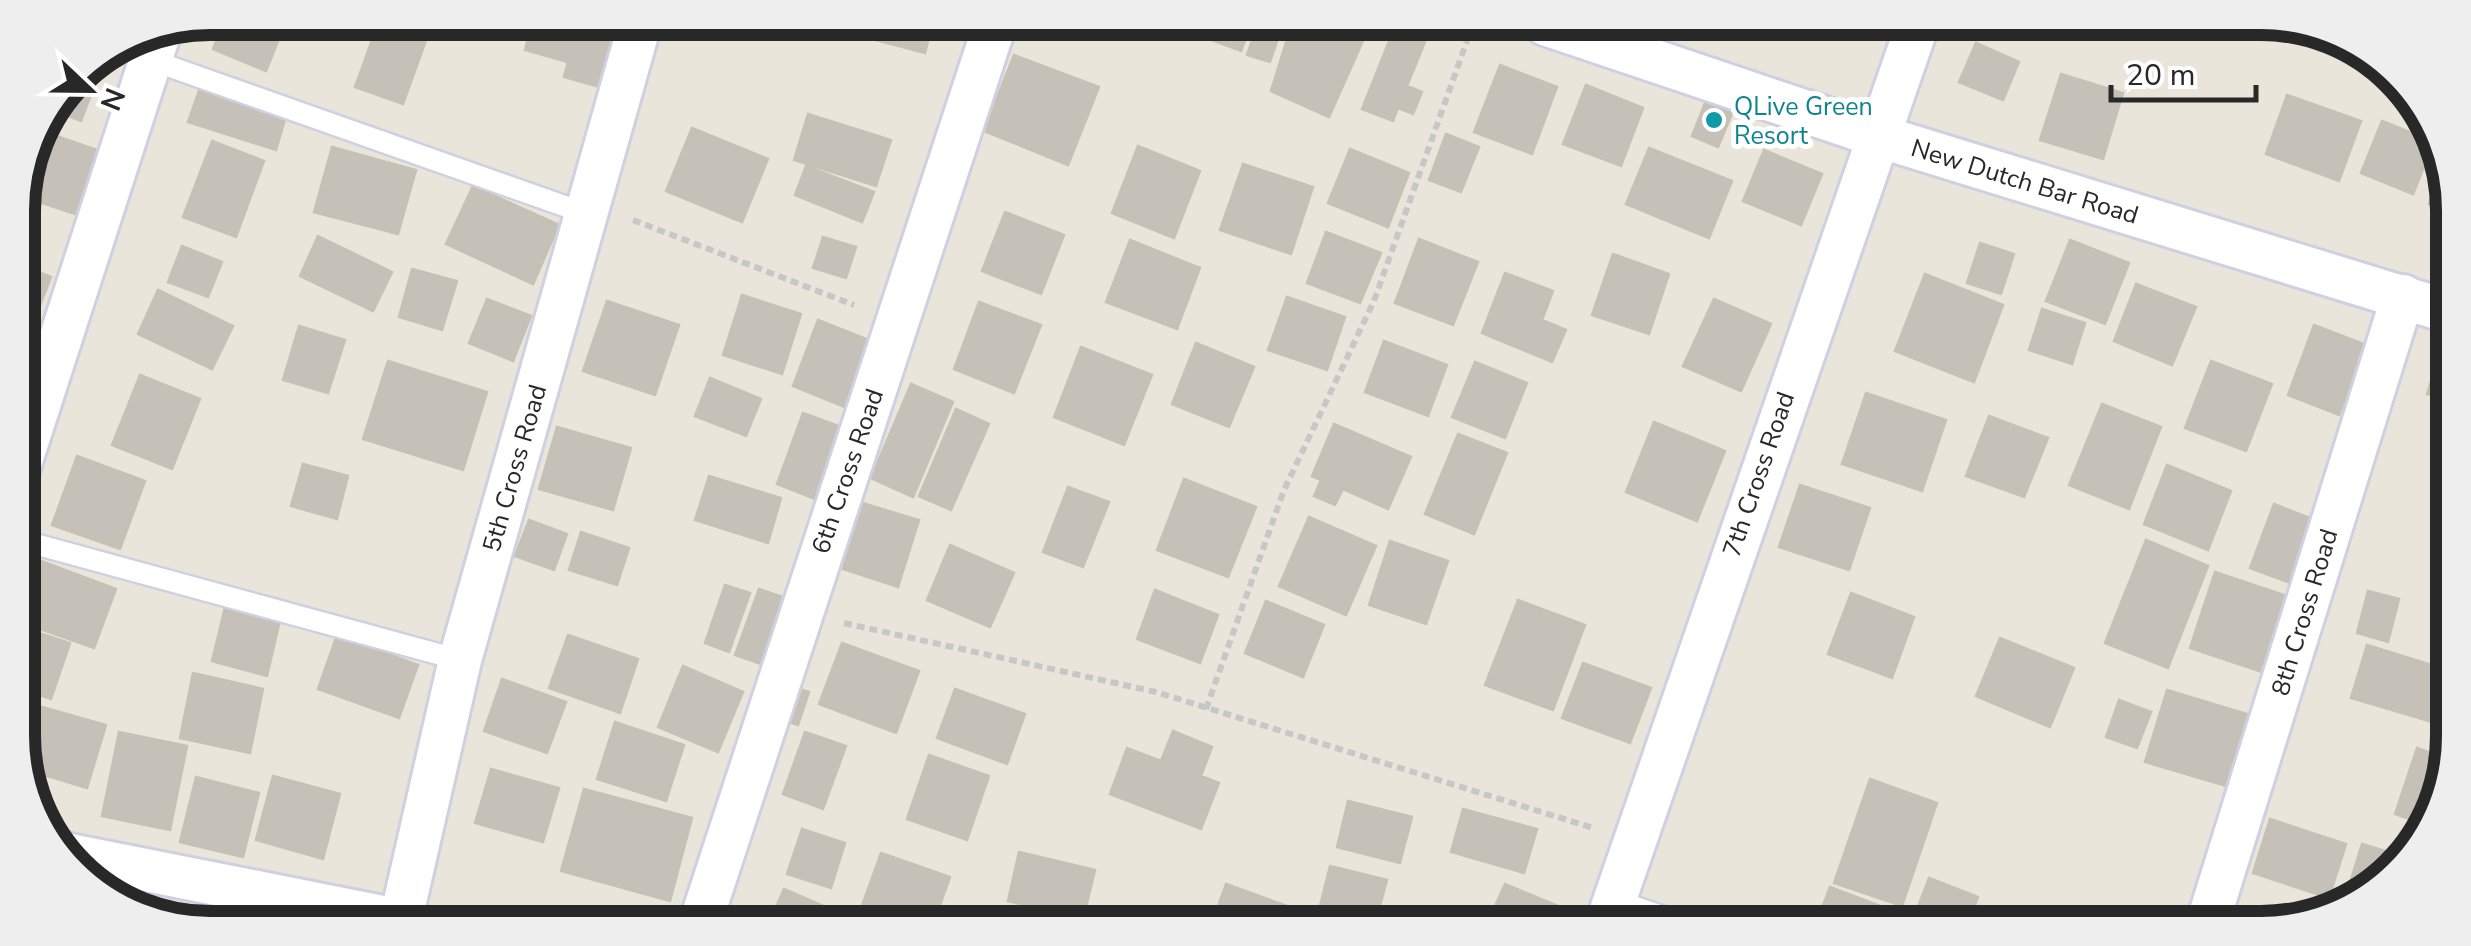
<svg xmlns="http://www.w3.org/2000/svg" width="2471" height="946" font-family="'Nunito Sans',sans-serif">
<rect width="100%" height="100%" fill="#eae5da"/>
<path fill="#c5c1b9" stroke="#c5c1b4" stroke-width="2.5" d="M225,18h30l28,11 -17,42 -53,-22z
M380,18l48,17 -25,69 -48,-17z
M533,19l91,1 -21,68 -39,-11 4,-15 -43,-12z
M756,20h43l-5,15z
M865,21h68l-8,32 -64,-17z
M1188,22l64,1 -11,28 -56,-21z
M1258,23h25l-13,39 -23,-7z
M1292,23l78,2 -41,92 -58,-26z
M1396,24l31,13 -20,49 15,6 -9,22 -15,-6 -5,13 -31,-12z
M1976,43l43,19 -16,38 -44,-18z
M1014,55l85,32 -31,78 -84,-34z
M87,64l14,5 -20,52 -31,-12z
M1500,65l57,22 -25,67 -58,-22z
M2061,74l62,19 -20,66 -63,-19z
M1586,85l57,23 -22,58 -58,-22z
M200,88l86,28 -10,34 -88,-28z
M1709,93l27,11 -18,43 -26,-11z
M2287,95l74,26 -22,60 -73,-27z
M808,114l83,26 -15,46 -82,-26z
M2382,121l52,21 -21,52 -52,-21z
M692,128l76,31 -26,63 -76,-31z
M36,129l70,24 -22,64 -66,-22z
M1446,134l33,13 -18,45 -32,-12z
M212,141l52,20 -28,76 -53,-20z
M1138,146l62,25 -26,67 -62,-25z
M332,147l84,23 -18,64 -84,-22z
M1649,148l83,33 -23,57 -83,-34z
M1350,149l59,24 -21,54 -60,-24z
M1764,150l58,24 -21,51 -58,-24z
M1243,164l70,23 -22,67 -71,-24z
M2444,165l8,19 -1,28 -22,-8z
M806,166l68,26 -12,30 -67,-27z
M473,186l86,39 -26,59 -87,-40z
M1005,212l59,23 -23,59 -59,-23z
M1326,232l55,21 -21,50 -53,-20z
M318,236l74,36 -19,39 -73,-35z
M823,237l33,10 -10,31 -33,-10z
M1419,239l59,23 -25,63 -58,-22z
M1130,240l70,28 -23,61 -71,-27z
M2070,240l59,23 -24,61 -59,-23z
M1980,243l34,11 -13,40 -34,-11z
M182,246l40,16 -14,35 -40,-15z
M1613,254l56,20 -20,60 -57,-19z
M18,264l33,13 -20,51 -12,-5z
M412,269l45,12 -15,49 -43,-13z
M1505,273l48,18 -11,29 24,10 -14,32 -70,-29z
M1925,274l78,31 -29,77 -79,-31z
M2136,284l60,23 -24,58 -58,-24z
M158,290l75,36 -21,43 -74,-35z
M742,295l59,19 -19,60 -59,-19z
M1287,297l58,20 -18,53 -59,-20z
M487,299l44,17 -18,45 -44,-18z
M1714,299l57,25 -30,67 -58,-25z
M607,301l72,24 -24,70 -72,-24z
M979,302l62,23 -27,68 -60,-24z
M2042,309l43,14 -13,41 -43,-14z
M818,320l53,21 -26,66 -52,-21z
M2314,325l52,20 -27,70 -51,-20z
M299,326l46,14 -17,53 -45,-13z
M1384,341l63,24 -19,51 -63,-24z
M1196,343l58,24 -25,60 -57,-23z
M2443,343l6,2v56l-22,-7z
M1081,347l71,28 -28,70 -70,-28z
M388,361l99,31 -24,78 -100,-31z
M2211,361l61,23 -26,67 -61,-23z
M1475,362l52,21 -22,55 -53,-21z
M140,375l60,24 -28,70 -60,-24z
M710,378l51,21 -15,37 -51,-20z
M911,384l42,18 -40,95 -42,-19z
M1866,393l80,27 -24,71 -80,-27z
M2102,404l59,23 -32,82 -60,-24z
M956,409l33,15 -38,86 -32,-14z
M803,413l41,15 -26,72 -41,-16z
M1989,416l59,22 -24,59 -58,-21z
M1654,422l71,29 -28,70 -71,-29z
M1334,424l77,33 -23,52 -45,-20 -8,16 -21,-9 7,-16 -9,-4z
M557,427l74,21 -18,62 -74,-21z
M1458,434l49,19 -33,81 -49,-20z
M77,456l68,25 -25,68 -68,-24z
M303,464l45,12 -11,43 -46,-13z
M2167,465l64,26 -23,59 -64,-26z
M709,476l72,22 -13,45 -73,-23z
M1184,479l72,28 -28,70 -71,-27z
M1800,485l70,23 -21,62 -70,-23z
M1068,487l41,15 -26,65 -40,-15z
M862,503l57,17 -21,67 -55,-18z
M2274,504l51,20 -24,63 -51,-19z
M1309,517l67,29 -30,69 -67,-29z
M529,520l38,14 -13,36 -39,-14z
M581,532l48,16 -12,37 -48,-15z
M2146,540l62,26 -40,102 -63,-25z
M1390,541l58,20 -22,63 -57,-19z
M950,545l64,28 -24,54 -63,-27z
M41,561l75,28 -22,59 -74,-26z
M2215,572l72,24 -25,76 -72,-24z
M725,585l25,8 -21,59 -24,-9z
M759,589l27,9 -25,66 -26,-9z
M1155,590l63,25 -18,48 -63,-24z
M2368,591l31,8 -11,43 -31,-9z
M1851,593l63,24 -22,61 -64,-24z
M1518,600l67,25 -32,85 -68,-25z
M1266,601l58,24 -21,52 -58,-24z
M226,603l55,13 -14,60 -55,-15z
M20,627l50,16 -19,56 -30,-10z
M337,635l81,30 -19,53 -81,-29z
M568,635l70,24 -18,54 -71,-25z
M2000,638l74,30 -24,59 -74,-31z
M842,643l77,28 -23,62 -77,-29z
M2367,645l78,24 -13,53 -81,-24z
M1583,663l68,25 -21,55 -68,-25z
M683,666l60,26 -25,60 -60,-25z
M193,673l70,16 -13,64 -70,-15z
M502,679l64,23 -19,51 -63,-22z
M785,684l24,8 -11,33 -25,-8z
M955,689l70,25 -18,50 -70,-26z
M2167,690l80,24 -21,72 -81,-24z
M2119,700l32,12 -14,36 -31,-11z
M42,707l64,18 -19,63 -63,-19z
M615,722l69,23 -18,56 -69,-22z
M1173,731l39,16 -11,29 18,7 -18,46 -91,-35 17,-46 34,13z
M119,732l68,14 -17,84 -68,-14z
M805,732l41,14 -23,63 -40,-15z
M2417,748l27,10 -1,40 -19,26 -29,-10z
M929,755l60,21 -22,64 -60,-21z
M491,769l68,19 -16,54 -68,-19z
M273,776l67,18 -17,65 -67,-19z
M196,777l63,16 -16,64 -63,-15z
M1870,779l67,24 -35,103 -68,-23z
M584,789l108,29 -22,83 -109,-30z
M1348,801l64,16 -12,46 -63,-16z
M1463,809l74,20 -13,44 -73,-21z
M2270,819l76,25 -17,54 -76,-25z
M802,829l43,14 -14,45 -44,-14z
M2362,844l40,12 -24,33 -25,9 -7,-2z
M1019,852l76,18 -12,50 -75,-19z
M881,853l69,24 -16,45h-43l-31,-11z
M1330,866l57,14 -12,44 -58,-6z
M1929,878l49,19 -11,30 -56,-2z
M1226,884l61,22 -6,17h-69z
M1505,884l60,25 -7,16 -71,-1z
M1830,887l58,22 -6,17h-67z
M784,889l65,28 -2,4h-77z"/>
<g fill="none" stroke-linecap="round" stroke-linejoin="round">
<defs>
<path id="lane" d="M151,60l436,154
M20,540l440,120
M1615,900l73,25"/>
<path id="street" d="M1545,24l330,111 575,177
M19,467l139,-430
M60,853l333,66
M401,919l59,-259 181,-640
M701,921l295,-900
M1606,925l311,-899
M2206,928l197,-632"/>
</defs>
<use href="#lane" stroke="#cfd0e1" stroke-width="25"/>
<use href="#street" stroke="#cfd0e1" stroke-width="48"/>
<path stroke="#c7c7c7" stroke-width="6" stroke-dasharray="8 5" stroke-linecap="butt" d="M633,220l221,85
M844,623l312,69 437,136
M1206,709l78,-219 90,-189 99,-277"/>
<use href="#lane" stroke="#fff" stroke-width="20"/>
<use href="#street" stroke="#fff" stroke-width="42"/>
</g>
<circle fill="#0f9aa8" stroke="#fff" stroke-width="4" cx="1714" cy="120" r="10"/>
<g text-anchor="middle" stroke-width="10" stroke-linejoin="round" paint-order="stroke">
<g font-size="25" fill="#0d838f" stroke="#fff" text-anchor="start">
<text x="1734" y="115">QLive Green<tspan x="1734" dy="29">Resort</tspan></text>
</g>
<g font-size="25" fill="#282828" stroke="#fff">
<text transform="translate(2025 181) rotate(17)" y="9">New Dutch Bar Road</text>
<text transform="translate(514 468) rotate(-74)" y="9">5th Cross Road</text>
<text transform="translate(847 471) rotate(-71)" y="9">6th Cross Road</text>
<text transform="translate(1758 474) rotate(-71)" y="9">7th Cross Road</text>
<text transform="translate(2304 612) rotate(-73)" y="9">8th Cross Road</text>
</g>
</g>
<path d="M0 0H2471V946H0ZM210 35H2261A175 175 0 0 1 2436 210V736A175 175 0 0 1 2261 911H210A175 175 0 0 1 35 736V210A175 175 0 0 1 210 35Z" fill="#eee" fill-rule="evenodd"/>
<path fill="none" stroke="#282828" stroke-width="12" d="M210 35H2261A175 175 0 0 1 2436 210V736A175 175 0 0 1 2261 911H210A175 175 0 0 1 35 736V210A175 175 0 0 1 210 35Z"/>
<g transform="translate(90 90) rotate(112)" stroke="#ffffff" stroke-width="8" paint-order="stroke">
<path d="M0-8L18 38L0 25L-18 38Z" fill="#282828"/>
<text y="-15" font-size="28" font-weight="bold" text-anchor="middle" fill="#282828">N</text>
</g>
<path d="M2111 85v15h145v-15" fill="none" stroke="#282828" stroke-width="5"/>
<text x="2126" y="85" font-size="30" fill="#282828" stroke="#ffffff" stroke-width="8" paint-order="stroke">20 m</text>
</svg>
